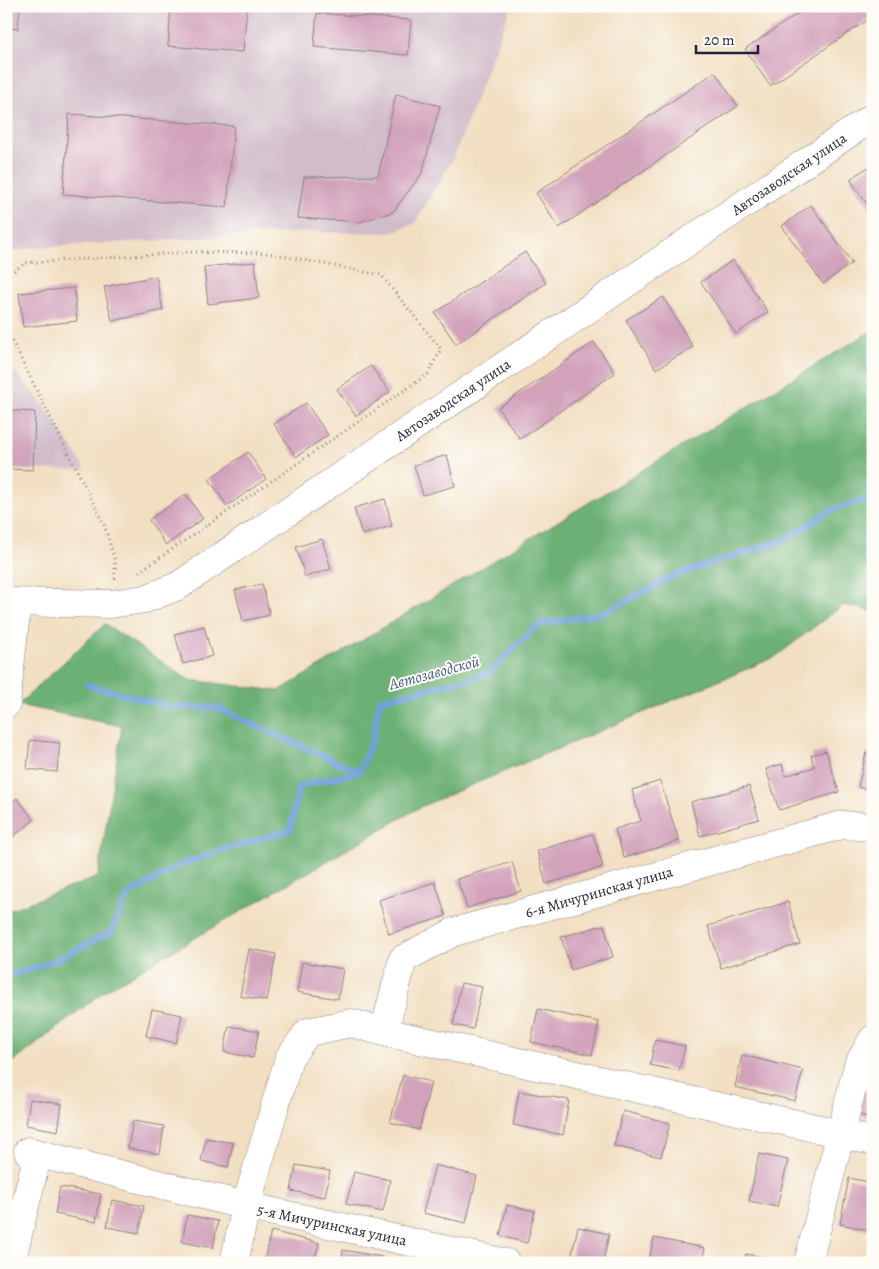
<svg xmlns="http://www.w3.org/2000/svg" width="879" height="1269" font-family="Alegreya,serif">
<rect width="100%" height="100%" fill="#fdfcf7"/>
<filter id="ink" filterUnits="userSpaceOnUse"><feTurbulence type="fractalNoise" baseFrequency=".02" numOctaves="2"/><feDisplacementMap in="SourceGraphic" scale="10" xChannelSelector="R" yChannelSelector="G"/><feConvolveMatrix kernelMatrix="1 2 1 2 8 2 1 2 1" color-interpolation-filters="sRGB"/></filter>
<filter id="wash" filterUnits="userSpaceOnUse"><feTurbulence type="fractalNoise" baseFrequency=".0096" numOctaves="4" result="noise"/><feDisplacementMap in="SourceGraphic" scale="20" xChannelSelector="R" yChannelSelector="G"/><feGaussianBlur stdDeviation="1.12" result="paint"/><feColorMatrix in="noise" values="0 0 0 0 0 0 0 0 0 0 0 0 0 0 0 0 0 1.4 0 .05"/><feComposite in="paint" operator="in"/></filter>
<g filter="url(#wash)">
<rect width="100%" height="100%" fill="#f2dfc2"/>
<path fill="#d1bdca" d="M6,6h505l-57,151 -39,66 -24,10 -86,-1 -278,16 -21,6z
M6,362l40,46 40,62 -80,-1z"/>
<path fill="#6cb075" stroke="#476958" d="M873,330v281l-30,-6 -68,52 -355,150 -316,184 -98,77v-157l92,-34 24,-151 -104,-21 87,-81 84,56 90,11z"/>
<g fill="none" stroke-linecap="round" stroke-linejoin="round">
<path stroke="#72a1db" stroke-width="6" d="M87,685l81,21 49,2 142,64
M6,977l48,-16 57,-29 17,-37 52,-30 43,-15 67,-20 9,-44 60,-14 14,-34 7,-38 108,-26 51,-50 64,-11 73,-38 108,-35 47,-30 42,-13"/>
</g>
<g id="blocks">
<path fill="#d2a2bb" d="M6,6h14l-2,23 -12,-1z
M171,6h76l-4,46 -75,-6z
M809,6h64v10l-103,70 -25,-37z
M317,13l94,7 -3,35 -94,-8z
M715,72l23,34 -179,122 -23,-35z
M396,94l44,12 -18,67 -29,39 -34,10 -61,-4 6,-41 74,-1z
M69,114l165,12 -7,81 -164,-13z
M873,164v49l-23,-34z
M811,205l41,58 -29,21 -41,-58z
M525,252l21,31 -90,61 -21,-31z
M733,260l35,52 -32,22 -35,-52z
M255,262l4,36 -51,6 -4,-37z
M156,276l7,34 -51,11 -8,-34z
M74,288l3,33 -54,6 -4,-34z
M663,297l30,50 -37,22 -30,-49z
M594,342l21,31 -95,66 -22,-31z
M371,366l19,26 -34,24 -19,-27z
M306,403l22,32 -32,22 -22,-33z
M6,410l29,2 -2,58 -27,-1z
M248,452l18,27 -39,27 -18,-27z
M447,455l8,31 -32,9 -9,-30z
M186,494l17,25 -37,26 -17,-25z
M385,499l7,27 -30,9 -8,-27z
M322,539l9,30 -26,8 -9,-30z
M262,584l8,31 -27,6 -8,-31z
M204,626l8,30 -29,8 -8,-30z
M30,740l30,3 -3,29 -30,-3z
M826,751l13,41 -60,18 -13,-41 16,-5 3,12 29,-9 -3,-12z
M866,753l7,1v37l-15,-4z
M660,781l19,60 -55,17 -9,-29 26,-8 -9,-31z
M749,786l10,33 -59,17 -9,-34z
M17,798l17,22 -25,20 -3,-4v-29z
M593,834l10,33 -57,17 -9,-33z
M512,862l9,29 -54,17 -10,-29z
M435,882l11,34 -57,18 -10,-34z
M788,902l12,42 -79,24 -13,-42z
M604,925l9,32 -42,13 -10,-33z
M249,949l27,5 -9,47 -27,-5z
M302,962l41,7 -5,30 -41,-7z
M461,983l21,4 -9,42 -20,-4z
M152,1009l30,6 -6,28 -30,-7z
M538,1009l61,13 -7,33 -61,-13z
M229,1026l30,5 -6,27 -29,-6z
M655,1040l30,6 -6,25 -29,-6z
M742,1055l61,15 -8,31 -60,-14z
M403,1075l28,7 -12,48 -29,-8z
M865,1082l8,2v34l-15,-3z
M519,1091l50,9 -6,35 -50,-10z
M30,1099l32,5 -4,27 -32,-6z
M623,1111l47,12 -9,34 -47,-11z
M133,1121l31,5 -4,28 -32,-6z
M206,1138l27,5 -5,24 -27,-6z
M759,1154l29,6 -11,47 -28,-6z
M296,1165l34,6 -5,26 -34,-6z
M435,1165l42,11 -11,47 -43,-10z
M354,1172l36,8 -7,32 -37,-8z
M849,1178l24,5v28l-4,19 -29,-6z
M60,1187l41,7 -5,28 -41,-8z
M112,1200l32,6 -5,27 -32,-6z
M507,1205l28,6 -8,32 -27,-7z
M187,1215l31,6 -5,27 -31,-6z
M578,1227l31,7 -6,27 -31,-7z
M271,1231l48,12 -5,20 -50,-2z
M654,1238l51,10 -3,15h-54z
M343,1250l39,7 -1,6h-40z
M746,1254l22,4v5h-24z"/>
</g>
</g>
<g filter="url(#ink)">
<use href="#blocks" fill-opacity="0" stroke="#8a807e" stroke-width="1"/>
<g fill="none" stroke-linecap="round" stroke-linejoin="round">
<defs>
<path id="minor" d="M6,602l105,2 34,-5 33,-13 695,-469
M6,704l11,-101
M384,1032l19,-73 51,-27 388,-107 31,2
M28,1151l218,55 260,57
M11,1263l27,-110
M234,1263l12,-57 43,-148 19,-26 43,-9 33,9 489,109
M808,1263l50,-198 15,-26"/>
</defs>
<use href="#minor" stroke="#8a807e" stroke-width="29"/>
<path stroke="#8a807e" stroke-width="3" stroke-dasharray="1 4" stroke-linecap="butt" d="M6,277l19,-14 167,-11 76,1 113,22 60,74 -13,25 -292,200
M6,302l4,35 94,187 11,37v19"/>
<use href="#minor" stroke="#fff" stroke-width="28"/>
</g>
</g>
<g text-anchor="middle" stroke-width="4" stroke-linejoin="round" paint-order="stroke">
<g font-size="15" fill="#22223b" stroke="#fdfcf7">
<text transform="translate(789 174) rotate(-34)" y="5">Автозаводская улица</text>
<text transform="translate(453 400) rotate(-34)" y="5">Автозаводская улица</text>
<text transform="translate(599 892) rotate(-16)" y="5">6-я Мичуринская улица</text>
<text transform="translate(332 1225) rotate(12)" y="5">5-я Мичуринская улица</text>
</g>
<g font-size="16" font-style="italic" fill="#465b83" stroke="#fdfcf7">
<text transform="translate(434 672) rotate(-15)" y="6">Автозаводской</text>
</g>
</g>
<rect width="879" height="1269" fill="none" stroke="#fdfcf7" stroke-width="25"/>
<path d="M696 45v8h62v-8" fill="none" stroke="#22223b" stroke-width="2.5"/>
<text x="704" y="45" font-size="15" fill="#22223b" stroke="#fdfcf7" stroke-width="4" paint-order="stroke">20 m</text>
</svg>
